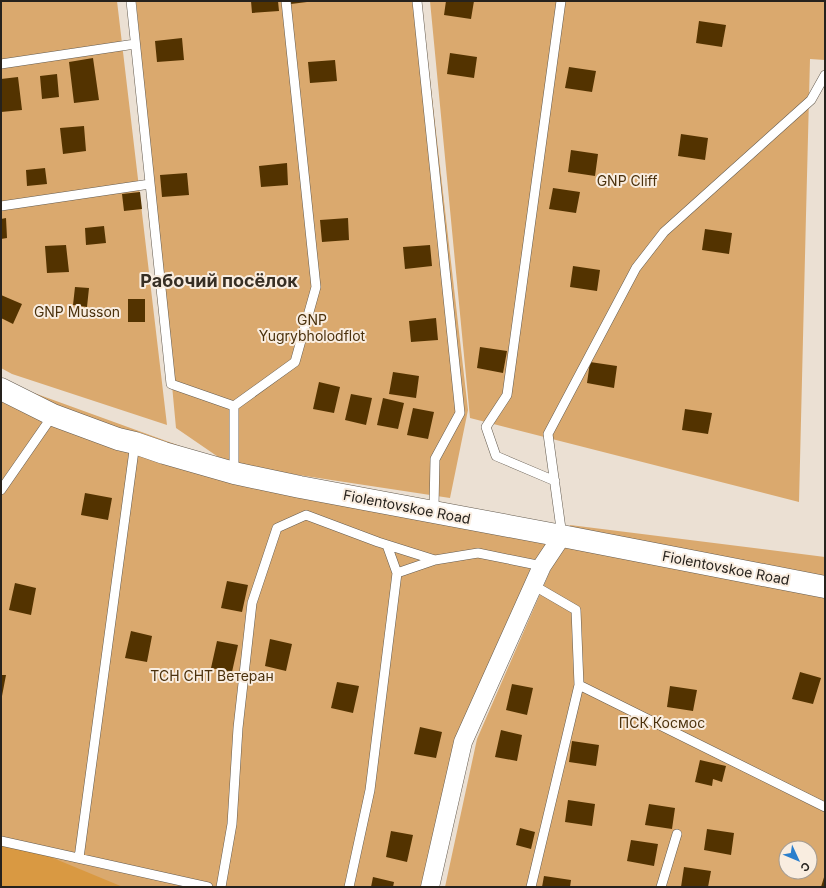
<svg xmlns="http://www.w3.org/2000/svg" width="826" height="888" font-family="Inter,sans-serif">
<rect width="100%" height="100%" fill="#ebe0d3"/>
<path fill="#daa96e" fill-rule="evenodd" d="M1,1h116l50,424 -155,-51 -11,-6z
M136,1h285l47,409 -18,88 -218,-33 331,61 -95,218 -30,143h-323l-114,-15v-491l226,82 -51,-35z
M430,1h395v59l-15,-1 -4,156 -7,287 -329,-84z
M570,525l255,32v330h-380l32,-148zM786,848h24v24h-24z"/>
<path fill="#d99942" d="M12,841l111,46h-122v-43z"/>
<path fill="#533300" d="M251,1h27l1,10 -27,2z
M290,1h16l1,1 -16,2z
M446,1h28l-3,18 -27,-4z
M699,21l27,4 -4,22 -26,-4z
M182,38l2,22 -27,2 -2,-21z
M450,53l27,4 -3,21 -27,-4z
M93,58l6,42 -25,3 -5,-41z
M335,60l2,21 -27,2 -2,-21z
M569,67l27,4 -4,21 -27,-4z
M57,74l2,23 -17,2 -2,-23z
M18,77l4,33 -21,2v-33z
M84,126l2,25 -23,3 -3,-26z
M681,134l27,4 -3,22 -27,-4z
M571,150l27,4 -3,22 -27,-4z
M287,163l1,22 -27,2 -2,-21z
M45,168l2,16 -20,2 -1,-16z
M187,173l2,22 -27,2 -2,-22z
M553,188l27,4 -4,21 -27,-4z
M140,192l2,17 -18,2 -2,-17z
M6,218l1,20 -6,1v-20z
M348,218l1,22 -27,2 -2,-22z
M104,226l2,17 -20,2 -1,-17z
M705,229l27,4 -3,21 -27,-4z
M66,245l3,27 -22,1 -2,-27z
M430,245l2,21 -27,3 -2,-22z
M573,266l27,4 -3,21 -27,-4z
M75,287l14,1 -2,19 -14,-2z
M1,295l21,9 -9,20 -12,-6z
M128,299h17v23h-17z
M436,318l2,22 -27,2 -2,-21z
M480,347l27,4 -4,22 -26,-5z
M590,362l27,4 -3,22 -27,-5z
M393,372l26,4 -3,22 -27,-4z
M319,382l21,5 -6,26 -21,-4z
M351,394l21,4 -6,27 -21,-5z
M383,398l21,5 -6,26 -21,-4z
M413,408l21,4 -6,27 -21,-4z
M685,409l27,4 -4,21 -26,-4z
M85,493l27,5 -4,22 -27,-5z
M227,581l21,4 -6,27 -21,-4z
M15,583l21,5 -5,27 -22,-5z
M131,631l21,5 -5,26 -22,-4z
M270,639l22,5 -6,27 -21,-5z
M217,641l21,4 -6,27 -21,-4z
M800,672l21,6 -8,26 -21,-5z
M1,675h5l-4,21h-1z
M337,682l22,4 -6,27 -22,-5z
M512,684l21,4 -6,27 -21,-5z
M670,686l27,4 -4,21 -26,-4z
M420,727l22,5 -6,26 -22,-4z
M501,730l21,5 -5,26 -22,-4z
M572,741l27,4 -3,21 -27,-4z
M700,760l26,6 -4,16 -9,-3 -1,7 -17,-4z
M568,800l27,4 -3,22 -27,-4z
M649,804l26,4 -3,21 -27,-4z
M520,828l15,4 -4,17 -15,-4z
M707,829l27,4 -3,22 -27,-5z
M391,831l22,4 -6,27 -21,-5z
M631,840l27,4 -4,22 -27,-5z
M684,867l27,4 -3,16h-27z
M825,874v13h-4z
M544,876l27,4 -1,7h-28z
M373,877l21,5 -1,5h-22z"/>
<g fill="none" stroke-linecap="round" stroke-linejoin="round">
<defs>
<path id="lane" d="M131,1l40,383 63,22
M417,1l43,412 -25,46 -1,48
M1,64l134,-20
M1,206l149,-22
M234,406l61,-44 21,-75 -30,-286
M234,406v67
M555,481l-59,-25 -10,-29 21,-32 54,-394
M1,490l52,-75
M562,536l-14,-102 88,-166 28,-36 147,-132 14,-25
M387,545l10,28
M533,585l43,25 3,75 246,122
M1,841l207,46
M79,858l56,-415
M221,887l11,-63 6,-96 14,-125 25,-75 29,-13 72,27 57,18
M349,887l21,-97 27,-217 38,-13 43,-7 64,13
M531,887l48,-202
M661,887l16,-53"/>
<path id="street" d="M430,887l33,-145 79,-176 20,-30"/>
<path id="secondary" d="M1,389l52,26 65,24 17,4 29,10 70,20 66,14 262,49 263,51"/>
</defs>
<use href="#lane" stroke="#645b4f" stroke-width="10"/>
<use href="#street" stroke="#645b4f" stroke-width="19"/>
<use href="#secondary" stroke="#645b4f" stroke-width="23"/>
<use href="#lane" stroke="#fff" stroke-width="9"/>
<use href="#street" stroke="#fff" stroke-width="18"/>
<use href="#secondary" stroke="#fff" stroke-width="22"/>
</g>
<g text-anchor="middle" stroke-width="4" stroke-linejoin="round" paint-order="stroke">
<g font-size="14" fill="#4b310c" stroke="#f9ede0">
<text x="627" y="186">GNP Cliff</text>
<text x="77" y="317">GNP Musson</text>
<text x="312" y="325">GNP<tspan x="312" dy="16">Yugrybholodflot</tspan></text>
<text x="212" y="681">ТСН СНТ Ветеран</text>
<text x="662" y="728">ПСК Космос</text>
</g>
<g font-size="14" fill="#26221d" stroke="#f9ede0">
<text transform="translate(407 507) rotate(11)" y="5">Fiolentovskoe Road</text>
<text transform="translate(726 568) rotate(11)" y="5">Fiolentovskoe Road</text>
</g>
<g font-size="18" font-weight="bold" fill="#372f24" stroke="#f9ede0">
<text x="219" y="287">Рабочий посёлок</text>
</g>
</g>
<rect width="826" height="888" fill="none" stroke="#26221d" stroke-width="4"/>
<g transform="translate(798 860) rotate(134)"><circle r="19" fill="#f9ede0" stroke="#a59c92"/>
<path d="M0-3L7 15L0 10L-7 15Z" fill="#2a7ecc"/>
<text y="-6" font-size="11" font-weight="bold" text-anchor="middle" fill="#26221d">С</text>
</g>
</svg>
